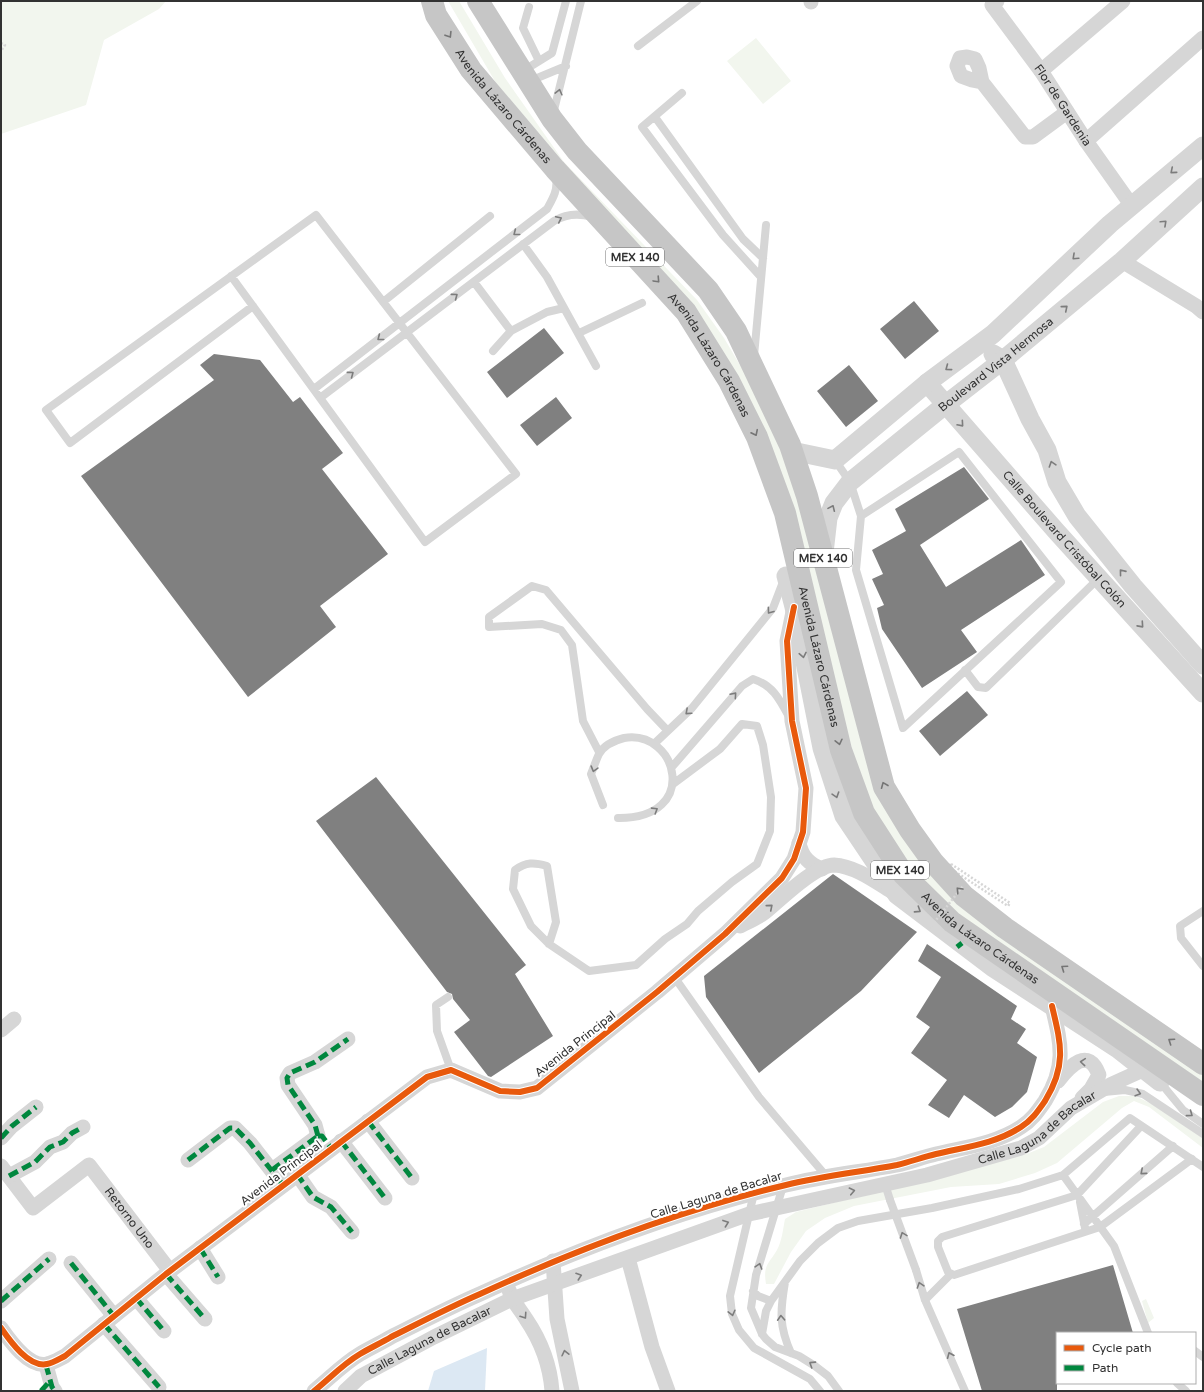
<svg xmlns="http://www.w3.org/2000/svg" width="1204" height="1392" font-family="'Varela Round',sans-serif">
<rect width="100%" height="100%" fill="#fff"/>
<path fill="#f2f6ee" d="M1,1h165l-7,8 -55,31 -18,65 -85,29z
M448,1h11l46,77 59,84 133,138 27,38 63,107 71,267 67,148 278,205v17l-247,-168 -48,-42 -39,-63 -32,-103 -50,-195 -97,-201 -194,-227z
M756,38l35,43 -28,23 -36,-43z
M1119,1096h16l19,9 49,33v10l-54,-41 -15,-6 -12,7 -65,55 -22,10 -36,11 -48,3 -97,19 -29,12 -19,13 -15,21 -17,32h-8c-3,-19 2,-19 11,-34 5,-9 6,-21 8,-31l11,-7 151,-37 82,-22 15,-6 59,-45z
M1146,1299l8,19 -6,5 -6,-22z"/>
<path fill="#dce8f3" d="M487,1348l-2,43h-57l6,-20z"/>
<path fill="#808080" d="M914,301l25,30 -34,28 -25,-30z
M544,328l20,25 -57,45 -20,-26z
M214,354l46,6 33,42 7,-5 43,56 -21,16 66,85 -68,52 16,21 -88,70 -167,-221 133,-96 -14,-15z
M849,365l29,36 -32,26 -29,-36z
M556,397l16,21 -35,28 -17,-21z
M964,467l25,32 -69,46 26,42 75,-47 24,35 -84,55 16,22 -55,36 -40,-59 -5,-21 7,-3 -12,-26 11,-5 -11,-24 34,-19 -11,-22z
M967,691l21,24 -48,41 -21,-25z
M376,777l150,188 -11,9 38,62 -62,41 -3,-1 -34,-44 16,-12 -17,-21 -1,-5 -5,-2 -131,-171z
M833,874l84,58 -56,59 -102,82 -53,-76 -2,-21z
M927,944l90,62 -6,13 15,10 -9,14 20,14 -10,35 -15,15 -17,10 -31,-22 -15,23 -21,-13 19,-25 -36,-27 19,-26 -14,-10 25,-40 -23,-16z
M1113,1265l20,68h-76v58h-75l-25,-82z"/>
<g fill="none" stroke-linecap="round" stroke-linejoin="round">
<path stroke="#d6d6d6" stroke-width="2.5" stroke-dasharray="2 2" stroke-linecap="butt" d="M1,43l4,2 -4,6
M951,864l59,39 -2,3 -60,-39z"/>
<path stroke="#d6d6d6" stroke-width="8" d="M529,7l-6,21 16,33
M638,46l59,-45
M523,71l29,-18 14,-52
M530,81l36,-15
M682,93l-40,34 81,108 38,42
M553,114l28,-113
M655,117l88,122 20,19
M523,244l24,33 49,89
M231,276l194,266 91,-68 -200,-259 -270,195 24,33 183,-137
M474,282l37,49
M383,302l107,-86
M579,333l63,-30
M493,351l18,-20 36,-19 17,-4
M754,356l12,-131
M314,389l233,-180c6,-11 11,-19 9,-31
M320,398l234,-177c12,-7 25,-8 38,-4
M835,460l15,22 11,34 -5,54 47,158 158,-146 -102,-130 -98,64
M965,670l13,17 8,1 113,-110
M655,743l37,-35 81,-100 10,-26
M599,752l-16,-31 -11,-76 -11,-15 -19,-6 -53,3v-10l43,-31 14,4 101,119 20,21
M672,767l70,-81 11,-7c19,6 26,19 35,36
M603,805l-12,-31c3,-7 5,-14 8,-20 5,-9 17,-14 25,-16 54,-9 77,81 -6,80
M1203,911l-23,15 1,12 22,28
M549,944l7,-22 -9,-56c-13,-4 -21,-4 -32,4l-2,19 18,37 18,18 40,27 47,-6 29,-26 22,-15 11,-13 34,-29 25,-18 13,-33 1,-34 -8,-52 -6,-19 -15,-2 -22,25 -47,35
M675,978l84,119 68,80
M448,997l-12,8 1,26 14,39
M1160,1082l23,28 20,14
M1104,1092l21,-2 18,4 60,40
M1141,1126l-64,69 -135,42 -4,4v6l10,25 6,3 146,-48 92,-68
M1063,1175l51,71 34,87
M885,1184l5,16
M783,1186l-27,89 -5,33 11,26 4,5 9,8 24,9 16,10 13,10 11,15
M754,1193l-24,103 2,18 7,16 15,18 56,31 10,12
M1080,1202l5,26
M1084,1224l89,-78
M916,1270l9,30 40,91
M785,1282c-5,30 -6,44 6,71
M753,1291l5,5 13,5
M925,1300l25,-25
M762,1334l4,-23 5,-10 29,-40 18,-18 20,-15 20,-7 74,-13 87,-19 44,-14 67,-57 73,49
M1195,1351l8,6
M1177,1383l9,8"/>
<g stroke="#d6d6d6" stroke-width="15">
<path id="s1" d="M997,1l-5,4 49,66 45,70 46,65"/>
<path d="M811,2v-1"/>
<path d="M1041,71l82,-70"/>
<path d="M982,82l-10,-2 -11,-4 -4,-10 3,-8 7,-1 8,2 4,9 3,14 43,55h8l34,-25"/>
<path d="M1086,141l117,-103"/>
<path d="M1122,261l74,45 7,6"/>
<path d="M799,843c3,14 10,21 23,26"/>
<path d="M740,926c8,-4 17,-8 24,-13 15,-12 51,-48 70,-48 21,1 42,17 60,28"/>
<path d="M1,1030l13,-11"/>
<path d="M1058,1081c12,-15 30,-35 41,-6l-8,14 -9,9"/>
<path d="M368,1121l44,57"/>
<path d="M318,1136l-3,-11 -27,-40 -1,-7 3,-5 25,-11 33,-23"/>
<path d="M1,1138l11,-12 24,-19"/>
<path d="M341,1141l44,57"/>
<path d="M188,1160l42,-32h5l15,15 33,42"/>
<path id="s2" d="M1,1166l32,42 56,-43 81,106"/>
<path d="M272,1170l46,-34"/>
<path d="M297,1174l16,23 18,10 21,25"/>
<path d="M9,1176l26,-14 15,-15 13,-5 9,-9 11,-6"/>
<path d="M200,1248l18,29"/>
<path d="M628,1258l24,89 16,44"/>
<path d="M553,1261l4,58 15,72"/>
<path d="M71,1263l43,53"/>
<path d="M166,1274l39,45"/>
<path d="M509,1290c3,11 11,19 17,29 15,22 24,45 26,72"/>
<path d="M136,1298l28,33"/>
<path d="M1,1301l48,-42"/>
<path d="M104,1324l55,63"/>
<path d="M1,1328c9,13 28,40 46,36 6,-1 12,-5 18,-8l101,-82 261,-197 24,-7 49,21 20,1 17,-4 120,-96 68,-58 57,-56 12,-19 9,-27 3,-44 -14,-67 -5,-80 6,-29"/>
<path d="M46,1365l6,22 3,4"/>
<path d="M314,1391c15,-12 29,-27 46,-37 10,-6 21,-11 31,-17 30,-15 59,-30 89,-43 98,-45 201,-84 306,-109 36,-9 74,-13 111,-20 13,-3 26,-8 39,-11 29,-7 59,-10 85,-27 11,-7 17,-16 24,-26 22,-36 16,-57 7,-95"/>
<path id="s3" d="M345,1391l16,-15 73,-39 78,-38 237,-85 178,-39 94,-27 18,-10 32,-30 41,-24 31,-14"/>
</g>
<g stroke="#d6d6d6" stroke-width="19">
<path d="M993,354l10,6 27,59 17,31 10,32 20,34 56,70 70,79"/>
<path id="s4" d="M927,383l129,148 147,162"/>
<path d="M792,451l43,9 92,-77 66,-49 117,-110 93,-78"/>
<path id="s5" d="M824,553l4,-35 6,-15 16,-21 95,-77 58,-45 119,-99 81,-74"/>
<path d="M786,576l8,31 28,141 22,68 53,79 95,72 126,82 42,33"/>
</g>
<g stroke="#c6c6c6" stroke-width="22">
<path id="s6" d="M432,1l4,14 35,55 84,99 131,143 43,69 28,56 28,76 56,237 23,63 40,62 48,47 251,173"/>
<path d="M478,1l74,118 25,32 131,139 28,41 54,114 17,51 77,291 26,43 23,32 31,34 41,32 198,136"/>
</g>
<path stroke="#d6d6d6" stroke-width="2.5" stroke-dasharray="2 2" stroke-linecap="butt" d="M929,929l34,-43"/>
<path stroke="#d6d6d6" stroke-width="8" d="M890,1200l26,70"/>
<path stroke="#00873e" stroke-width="5" stroke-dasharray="10 5" stroke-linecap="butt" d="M957,947l5,-4
M368,1121l44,57
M318,1136l-3,-11 -27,-40 -1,-7 3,-5 25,-11 33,-23
M318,1136h4l9,12
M1,1138l11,-12 24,-19
M341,1141l44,57
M188,1160l42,-32h5l15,15 33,42
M272,1170l46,-34
M297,1174l16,23 18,10 21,25
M9,1176l26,-14 15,-15 13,-5 9,-9 11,-6
M200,1248l18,29
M71,1263l43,53
M166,1274l39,45
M136,1298l28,33
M1,1301l48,-42
M104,1324l55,63
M46,1365l6,22 3,4
M41,1391l9,-10"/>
<defs>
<path id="cycleway" d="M1,1328c9,13 28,40 46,36 6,-1 12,-5 18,-8l101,-82 261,-197 24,-7 49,21 20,1 17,-4 120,-96 68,-58 57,-56 12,-19 9,-27 3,-44 -14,-67 -5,-80 7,-34
M314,1391c15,-12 29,-27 46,-37 10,-6 21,-11 31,-17 30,-15 59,-30 89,-43 98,-45 201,-84 306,-109 36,-9 74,-13 111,-20 13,-3 26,-8 39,-11 29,-7 59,-10 85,-27 11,-7 17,-16 24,-26 22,-36 16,-57 7,-95"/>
</defs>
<use href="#cycleway" stroke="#fff" stroke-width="8"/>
<use href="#cycleway" stroke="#e8590c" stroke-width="6"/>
</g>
<defs><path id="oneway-chevron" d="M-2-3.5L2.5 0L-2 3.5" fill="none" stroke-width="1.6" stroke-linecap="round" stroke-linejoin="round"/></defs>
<g stroke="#757575">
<use href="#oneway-chevron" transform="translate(449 35) rotate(58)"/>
<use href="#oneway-chevron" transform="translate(657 280) rotate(47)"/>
<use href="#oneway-chevron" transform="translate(755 433) rotate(64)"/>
<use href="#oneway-chevron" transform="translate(839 742) rotate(77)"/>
<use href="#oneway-chevron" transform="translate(884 785) rotate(-112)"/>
<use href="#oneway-chevron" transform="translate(959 890) rotate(-133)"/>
<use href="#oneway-chevron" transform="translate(1064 968) rotate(-145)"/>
<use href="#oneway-chevron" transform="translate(1171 1041) rotate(-146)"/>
</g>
<g stroke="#7c7c7c">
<use href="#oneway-chevron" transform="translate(559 92) rotate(-76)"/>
<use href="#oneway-chevron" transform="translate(1173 171) rotate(140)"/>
<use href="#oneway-chevron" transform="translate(559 219) rotate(-25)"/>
<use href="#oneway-chevron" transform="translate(1164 223) rotate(-43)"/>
<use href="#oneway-chevron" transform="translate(516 233) rotate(142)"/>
<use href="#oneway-chevron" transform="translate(1075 257) rotate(137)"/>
<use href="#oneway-chevron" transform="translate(455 296) rotate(-37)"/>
<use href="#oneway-chevron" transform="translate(1065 308) rotate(-40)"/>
<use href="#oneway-chevron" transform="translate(380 338) rotate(142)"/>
<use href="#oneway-chevron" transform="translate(948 368) rotate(143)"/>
<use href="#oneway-chevron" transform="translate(351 374) rotate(-37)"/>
<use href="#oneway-chevron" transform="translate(961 424) rotate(49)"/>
<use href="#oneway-chevron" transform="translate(1052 464) rotate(-108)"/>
<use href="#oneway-chevron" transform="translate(832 508) rotate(-66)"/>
<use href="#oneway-chevron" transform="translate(1122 572) rotate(-129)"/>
<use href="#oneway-chevron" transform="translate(770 611) rotate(126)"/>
<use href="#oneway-chevron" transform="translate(1141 625) rotate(48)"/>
<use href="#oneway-chevron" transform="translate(803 655) rotate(79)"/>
<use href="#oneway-chevron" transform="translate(734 695) rotate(-49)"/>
<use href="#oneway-chevron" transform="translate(688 712) rotate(138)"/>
<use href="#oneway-chevron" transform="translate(594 769) rotate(106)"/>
<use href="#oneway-chevron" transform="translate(836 795) rotate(72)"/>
<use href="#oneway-chevron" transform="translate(655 810) rotate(-32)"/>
<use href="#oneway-chevron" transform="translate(770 907) rotate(-40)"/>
<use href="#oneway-chevron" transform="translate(918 910) rotate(33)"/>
<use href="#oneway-chevron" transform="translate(1083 1062) rotate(-175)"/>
<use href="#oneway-chevron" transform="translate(1138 1093) rotate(16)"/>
<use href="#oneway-chevron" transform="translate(1190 1114) rotate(36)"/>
<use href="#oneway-chevron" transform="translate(1143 1172) rotate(139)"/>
<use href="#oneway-chevron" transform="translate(852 1191) rotate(-12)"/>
<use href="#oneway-chevron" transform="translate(726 1223) rotate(-20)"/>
<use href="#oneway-chevron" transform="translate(903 1235) rotate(-110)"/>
<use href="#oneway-chevron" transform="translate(759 1266) rotate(-72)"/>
<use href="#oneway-chevron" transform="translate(579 1276) rotate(-19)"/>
<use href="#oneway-chevron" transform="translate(920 1285) rotate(-108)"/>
<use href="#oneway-chevron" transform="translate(732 1313) rotate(76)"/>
<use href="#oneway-chevron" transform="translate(524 1316) rotate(56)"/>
<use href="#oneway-chevron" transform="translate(781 1318) rotate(-93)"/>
<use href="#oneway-chevron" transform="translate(565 1353) rotate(-103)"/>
<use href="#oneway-chevron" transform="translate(950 1355) rotate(-113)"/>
<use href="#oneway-chevron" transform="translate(812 1364) rotate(-147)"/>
</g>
<g text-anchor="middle" stroke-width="4" stroke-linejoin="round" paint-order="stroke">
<g fill="#fff" stroke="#707070" stroke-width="1">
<rect x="606" y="248" width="58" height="18" rx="3"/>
<rect x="794" y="549" width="58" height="18" rx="3"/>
<rect x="871" y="861" width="58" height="18" rx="3"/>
</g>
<g font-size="11" font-weight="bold" fill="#323232">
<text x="635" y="261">MEX 140</text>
<text x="823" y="562">MEX 140</text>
<text x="900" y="874">MEX 140</text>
</g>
<g font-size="12" fill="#323232" stroke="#fff">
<text dy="4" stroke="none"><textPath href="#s1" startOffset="129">Flor de Gardenia</textPath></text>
<text dy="4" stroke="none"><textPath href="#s6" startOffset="128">Avenida Lázaro Cárdenas</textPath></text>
<text dy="4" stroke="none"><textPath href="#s6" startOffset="452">Avenida Lázaro Cárdenas</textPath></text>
<text dy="4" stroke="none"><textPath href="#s5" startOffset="265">Boulevard Vista Hermosa</textPath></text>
<text dy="4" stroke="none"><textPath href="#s4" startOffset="208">Calle Boulevard Cristóbal Colón</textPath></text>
<text dy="4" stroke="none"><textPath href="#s6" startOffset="776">Avenida Lázaro Cárdenas</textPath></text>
<text dy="4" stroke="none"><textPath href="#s6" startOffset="1112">Avenida Lázaro Cárdenas</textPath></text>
<text transform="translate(575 1044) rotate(-38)" y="4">Avenida Principal</text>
<text dy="4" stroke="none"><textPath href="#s3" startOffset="747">Calle Laguna de Bacalar</textPath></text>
<text transform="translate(281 1173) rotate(-37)" y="4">Avenida Principal</text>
<text transform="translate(716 1195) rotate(-17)" y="4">Calle Laguna de Bacalar</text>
<text dy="4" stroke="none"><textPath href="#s2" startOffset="190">Retorno Uno</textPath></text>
<text dy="4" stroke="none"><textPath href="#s3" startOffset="99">Calle Laguna de Bacalar</textPath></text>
</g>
</g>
<rect width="1204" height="1392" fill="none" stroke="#323232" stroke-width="4"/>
<rect x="1056" y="1332" width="140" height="52" fill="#ffffff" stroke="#adadad"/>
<rect x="1064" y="1345" width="20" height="6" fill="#e8590c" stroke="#adadad"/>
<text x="1092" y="1352" font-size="12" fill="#323232">Cycle path</text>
<rect x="1064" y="1365" width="20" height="6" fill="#00873e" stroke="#adadad"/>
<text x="1092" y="1372" font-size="12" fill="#323232">Path</text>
</svg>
